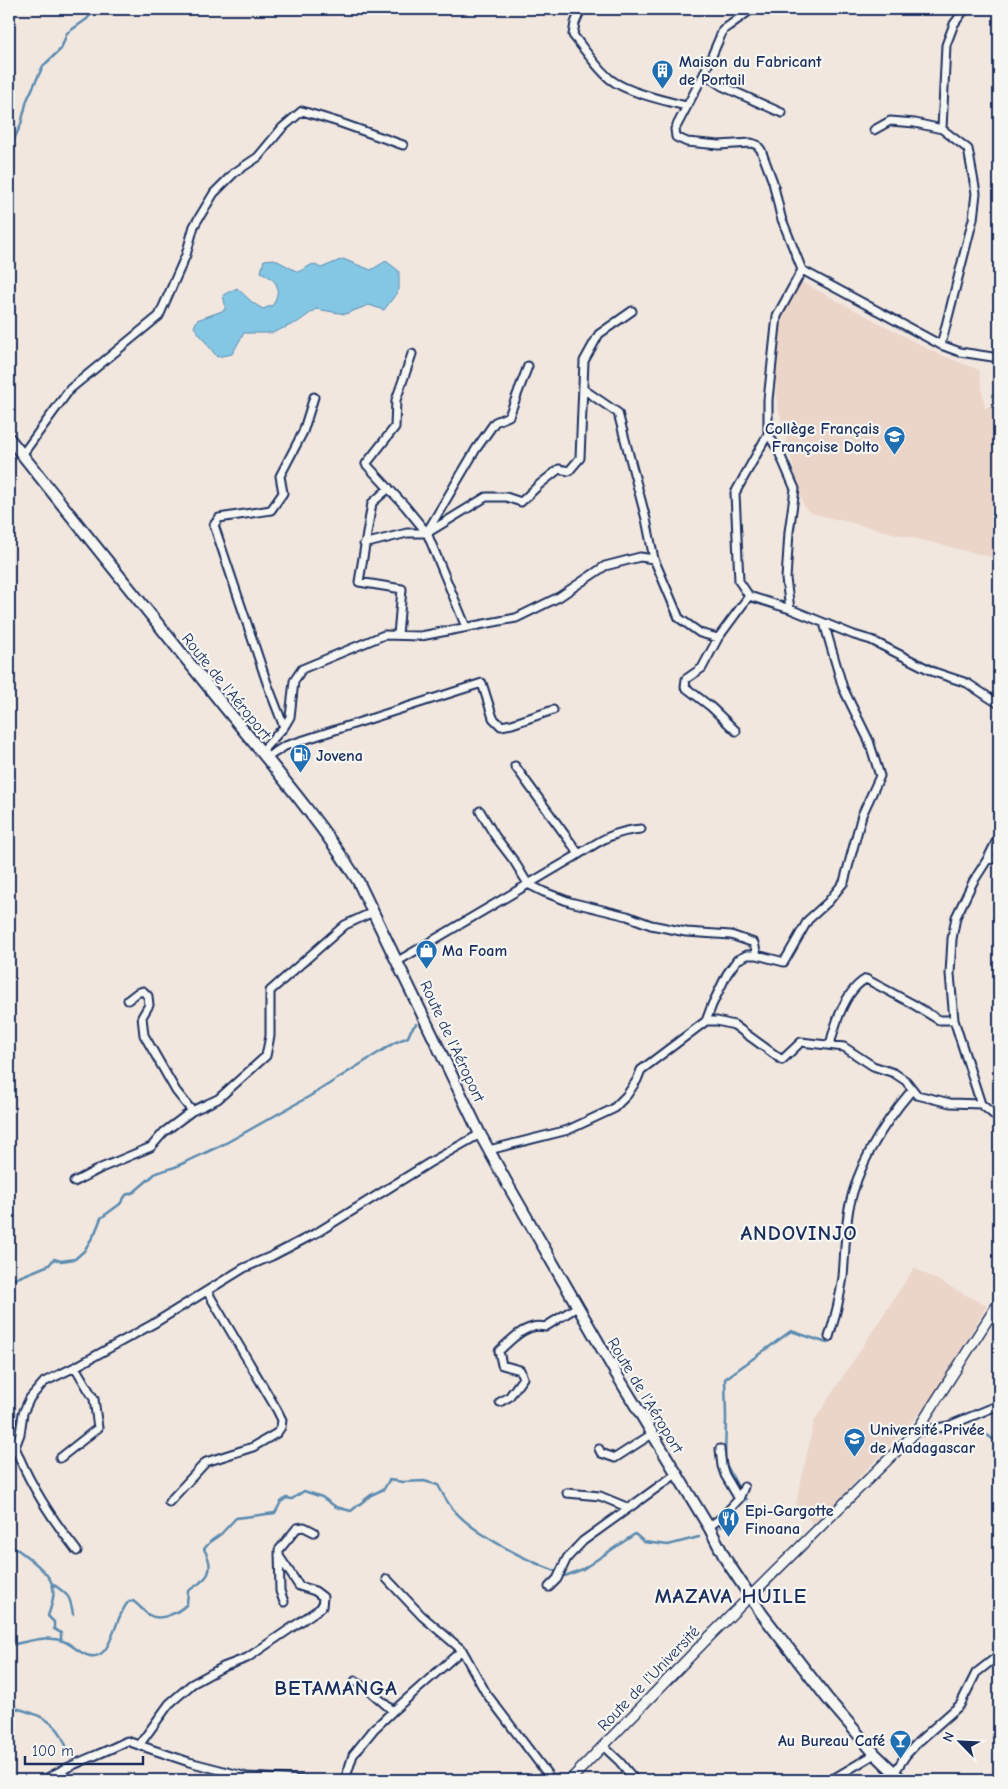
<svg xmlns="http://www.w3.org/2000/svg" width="1008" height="1789" font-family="'Comic Neue',sans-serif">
<rect width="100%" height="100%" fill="#f1e7df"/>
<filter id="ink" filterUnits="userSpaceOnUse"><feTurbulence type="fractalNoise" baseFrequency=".02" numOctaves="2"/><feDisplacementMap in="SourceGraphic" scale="10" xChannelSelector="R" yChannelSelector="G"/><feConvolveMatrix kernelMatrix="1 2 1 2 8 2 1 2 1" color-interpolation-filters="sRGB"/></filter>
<g filter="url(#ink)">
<path fill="#ebd4c8" d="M800,281l136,72 43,17 6,39 10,-7h4v157l-188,-46 -5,-4 -3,-5 -25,-97 -6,-69 2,-9z
M914,1268l73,38 -57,96 -95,102 -21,20 -18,-19 18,-84z"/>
<path fill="#84c7e5" stroke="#5a8aaf" d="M274,259l24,13 15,-8 8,4 22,-9 28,11 15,-9 13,10v19l-15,20 -15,-5 -24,9 -29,-5 -18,13 -26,11h-28l-12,21 -15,3 -23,-30 3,-7 28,-10v-6l-2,-9 14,-7 16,15 10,6 10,-4c9,-19 4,-24 -12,-33l3,-12z"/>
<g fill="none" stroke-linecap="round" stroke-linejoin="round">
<path stroke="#5a8aaf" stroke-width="2.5" d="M9,146l3,-2 9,-20 6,-24 16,-34 18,-17 6,-16 20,-14 8,-10
M9,1288l1,1 2,-9 37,-15 5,-6 7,2 14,-2 9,-8 11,-18 6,-15 19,-14 6,-9 8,-3 22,-19 19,-6 51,-24 84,-47 84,-53 14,-6 3,-7 5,-6
M974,1425l25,19
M740,1491l-15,-29 1,-45 -1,-38 66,-48 36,12
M739,1503l8,-4
M721,1527l13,-18
M9,1543c12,10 38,26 43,41 4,9 -1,23 -4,32l6,6v7l7,4v7
M561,1574l4,2 18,-7 52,-35 9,8 24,3 31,-8
M53,1584c15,11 17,11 20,30
M9,1645c17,-2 37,-11 54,-4 12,4 27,25 41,10 10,-11 12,-34 24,-49l5,-1c6,4 10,10 16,14 12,7 30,-3 38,-11l1,-13c18,-11 29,-19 16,-42l7,-8 10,-7 15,-16 39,-5 6,-11 5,-4 6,1 12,-8 18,6 14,10 15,4 20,-16 13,-6 5,-9 14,2 21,-1 14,4c4,7 8,16 14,23 21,26 75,53 106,64
M9,1707c16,3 38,9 49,23 4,5 6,12 9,18"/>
<defs>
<path id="minor" d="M581,9l-6,14 -2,12c12,15 23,32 37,44 16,13 56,22 76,27
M752,9l-29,21 -19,44 -29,55 1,8 11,5 32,3 32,-2 6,2 4,5 12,32 8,35 21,53 -25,46 -9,84v34l10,16 17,39 -6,43 -3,47 4,30
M704,74l18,12 60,27
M874,130l16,-9 25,2 27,6
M802,270l139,75 19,7 39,6
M941,345l32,-126 3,-26 -8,-44 -26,-20 4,-84 8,-21 11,-15
M412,354l-16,46 -1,27 -29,37 39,42 22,27 39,94
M583,389l35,24 28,106 8,40
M22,455l48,-66 89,-73 27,-61 8,-29 20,-33 20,-20 24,-16 24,-29 20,-17 36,11 65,23
M389,488l-17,15 -13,79 43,7 -4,46
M427,532l49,-83 19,-27 14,-6 19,-50
M364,544l43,-11h20l59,-36h20l15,5 19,-18 19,-15 10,2 11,-13 4,-97 15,-27 33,-23
M749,596l-10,-15 -4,-88 33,-59
M718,638l-16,30 -16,11 -1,8 26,20 25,24
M284,727l-17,-44 -53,-158 5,-7 52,-8 12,-17 -3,-17 23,-44 11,-35
M261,752l23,-25 6,-10 4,-36 8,-12 82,-34 37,1 95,-18 43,-21 46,-31 35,-9 14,2 25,59 21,15 18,5 31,-42 41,13 64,26 17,5 63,32 33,11 32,21
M266,758l19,-12 197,-63 11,35 8,8 11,-2 41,-14
M515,766l64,88
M480,811l15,25 19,25 14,23 16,8 26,10 57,14 24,9 35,7 45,3 23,8 3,12
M999,836l-12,24 -14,22 -17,35 -4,22 -2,35 4,46 27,84 18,15
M987,860l12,-2
M398,961l178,-105c23,-15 38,-25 65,-27
M128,1000l9,-7 6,-2 5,5 1,9 -7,12 2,18 32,56 16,20
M706,1021h11l17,4 48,35 19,-18 43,5 29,19 21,7 12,8 11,14 33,8 31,1
M830,1045c5,-21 15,-55 36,-66l45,24 28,17h15
M489,1150l79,-20 45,-21 14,-14 10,-15 4,-10 65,-49 6,-16 15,-31 10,-14 10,-5h10l27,7 24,-42 20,-18 16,-20 18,-67 18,-39 -11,-35 -26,-53 -19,-65
M74,1182l27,-14 50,-21 13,-15 28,-21 26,-12 48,-43 4,-20v-45l75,-66 28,-13
M829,1337c6,-19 11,-40 14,-60 2,-23 2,-46 6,-69 9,-44 34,-84 63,-118
M500,1402l9,-5 14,-19 -3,-8 -18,-5 -3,-14c12,-11 28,-29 46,-24l32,-20
M916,1432l32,-6 51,-21
M599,1449l2,4 14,5 37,-24
M60,1458l38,-30 -4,-29 -19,-32
M567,1493l33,3 29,12
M739,1499l5,-12
M169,1502l37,-40 47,-15 24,-14 4,-6 1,-7 -5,-10 -70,-119
M709,1527l13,-10 17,-18 -14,-24 -3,-9 -2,-17
M77,1551c-25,-32 -47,-65 -62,-104l5,-13 3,-21 7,-15 14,-16 31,-15 78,-43 91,-56 28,-12 46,-24 111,-69 51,-29
M387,1579l35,37 40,34 24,43 66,87
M549,1587l8,-8 10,-21 16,-17 93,-67
M284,1602l-4,-11 -1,-41 18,-22 7,-1 10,5
M355,1681l15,10 23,20
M140,1744l29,-40 23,-20 31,-17 24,-9 75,-51 1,-10 -8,-6 -16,-5 -20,-30
M603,1746l16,15 16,19
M894,1773l12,-18 12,-13 42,-37 16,-32 23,-18
M44,1780c26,-16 56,-25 83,-39l62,21 58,15 55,3
M345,1780l8,-25 21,-26 19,-18 69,-61
M831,1780l44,-26"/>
<path id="tertiary" d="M570,1780l139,-143 207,-205 83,-130"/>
<path id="secondary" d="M9,438c68,86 137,171 206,257 49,61 101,120 143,186l122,253 28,51 109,190 93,154 16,31 36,54 65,84 48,56 27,26"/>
</defs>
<use href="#minor" stroke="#1b2f5e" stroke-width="11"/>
<use href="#tertiary" stroke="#1b2f5e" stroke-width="12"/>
<use href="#secondary" stroke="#1b2f5e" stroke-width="14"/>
<use href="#minor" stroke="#f6f6f2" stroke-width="7"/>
<use href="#tertiary" stroke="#f6f6f2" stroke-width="9"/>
<use href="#secondary" stroke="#f6f6f2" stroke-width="10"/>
</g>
</g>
<defs>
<symbol id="building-pin" viewBox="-11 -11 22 30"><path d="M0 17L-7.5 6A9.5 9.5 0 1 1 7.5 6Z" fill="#1f6fb2" stroke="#f6f6f2"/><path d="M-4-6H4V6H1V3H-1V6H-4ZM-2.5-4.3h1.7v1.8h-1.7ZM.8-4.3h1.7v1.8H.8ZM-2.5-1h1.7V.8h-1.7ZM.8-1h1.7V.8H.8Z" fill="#fff"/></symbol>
<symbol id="school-pin" viewBox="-11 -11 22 30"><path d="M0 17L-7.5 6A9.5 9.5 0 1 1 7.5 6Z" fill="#1f6fb2" stroke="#f6f6f2"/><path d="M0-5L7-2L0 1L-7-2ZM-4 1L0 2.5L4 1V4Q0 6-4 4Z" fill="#fff"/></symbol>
<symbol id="fuel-pin" viewBox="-11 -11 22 30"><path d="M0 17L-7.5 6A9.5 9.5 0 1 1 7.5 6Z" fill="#1f6fb2" stroke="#f6f6f2"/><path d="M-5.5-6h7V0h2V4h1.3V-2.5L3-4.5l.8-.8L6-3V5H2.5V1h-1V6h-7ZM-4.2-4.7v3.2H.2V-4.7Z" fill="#fff"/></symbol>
<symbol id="shop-pin" viewBox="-11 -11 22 30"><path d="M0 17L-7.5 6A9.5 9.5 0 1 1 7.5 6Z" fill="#1f6fb2" stroke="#f6f6f2"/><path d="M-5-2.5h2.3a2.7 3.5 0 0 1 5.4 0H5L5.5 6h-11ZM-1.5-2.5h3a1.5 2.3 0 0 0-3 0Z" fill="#fff"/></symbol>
<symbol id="university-pin" viewBox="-11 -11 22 30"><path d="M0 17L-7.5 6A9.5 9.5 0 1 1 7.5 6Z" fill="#1f6fb2" stroke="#f6f6f2"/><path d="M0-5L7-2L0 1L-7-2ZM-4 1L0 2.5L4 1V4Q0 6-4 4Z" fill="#fff"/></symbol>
<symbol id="restaurant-pin" viewBox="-11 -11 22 30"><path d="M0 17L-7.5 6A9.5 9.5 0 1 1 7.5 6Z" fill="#1f6fb2" stroke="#f6f6f2"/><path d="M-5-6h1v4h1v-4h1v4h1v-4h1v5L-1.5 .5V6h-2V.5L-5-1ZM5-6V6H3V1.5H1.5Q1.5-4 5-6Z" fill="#fff"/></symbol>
<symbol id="bar-pin" viewBox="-11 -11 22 30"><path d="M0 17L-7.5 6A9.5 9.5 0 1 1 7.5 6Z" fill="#1f6fb2" stroke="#f6f6f2"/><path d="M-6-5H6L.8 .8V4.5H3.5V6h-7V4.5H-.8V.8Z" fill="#fff"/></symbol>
</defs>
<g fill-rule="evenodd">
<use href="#building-pin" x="650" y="58" width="25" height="34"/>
<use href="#school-pin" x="882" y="424" width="25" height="34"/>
<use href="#fuel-pin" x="288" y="742" width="25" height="34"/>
<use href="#shop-pin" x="414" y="938" width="25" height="34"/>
<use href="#university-pin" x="842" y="1426" width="25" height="34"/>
<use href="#restaurant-pin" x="716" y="1506" width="25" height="34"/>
<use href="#bar-pin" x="888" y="1728" width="25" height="34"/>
</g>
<g text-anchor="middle" stroke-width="4.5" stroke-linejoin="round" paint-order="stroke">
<g font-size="16" font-weight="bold" fill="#1b2f5e" stroke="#f6f6f2" text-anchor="start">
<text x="679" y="67">Maison du Fabricant<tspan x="679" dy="18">de Portail</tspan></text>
<text x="879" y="434" text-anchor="end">Collège Français<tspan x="879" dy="18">Françoise Dolto</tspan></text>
<text x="316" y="761">Jovena</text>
<text x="442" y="956">Ma Foam</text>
<text x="870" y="1435">Université Privée<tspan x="870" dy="18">de Madagascar</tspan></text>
<text x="745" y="1516">Epi-Gargotte<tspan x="745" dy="18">Finoana</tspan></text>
<text x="885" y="1746" text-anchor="end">Au Bureau Café</text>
</g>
<g font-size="16" fill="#1b2f5e" stroke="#f6f6f2">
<text transform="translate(227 686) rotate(51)" y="6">Route de l'Aéroport</text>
<text transform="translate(453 1041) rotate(65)" y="6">Route de l'Aéroport</text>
<text transform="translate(646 1395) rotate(59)" y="6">Route de l'Aéroport</text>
<text transform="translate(648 1678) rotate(-46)" y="6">Route de l'Université</text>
</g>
<g font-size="21" font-weight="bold" letter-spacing="1" fill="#1b2f5e" stroke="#f6f6f2">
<text x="799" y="1240">ANDOVINJO</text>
<text x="731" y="1603">MAZAVA HUILE</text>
<text x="336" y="1695">BETAMANGA</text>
</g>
</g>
<rect width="1008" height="1789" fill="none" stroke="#f6f6f2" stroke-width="30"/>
<rect x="15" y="15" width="978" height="1759" fill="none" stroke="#1b2f5e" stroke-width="2" filter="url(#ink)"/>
<g transform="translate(960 1742) rotate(294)" stroke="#f6f6f2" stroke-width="4" paint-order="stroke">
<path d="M0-4L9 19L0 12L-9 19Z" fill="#1b2f5e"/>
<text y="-8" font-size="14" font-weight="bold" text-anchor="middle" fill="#1b2f5e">N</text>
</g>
<path d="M25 1756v8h118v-8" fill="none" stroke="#1b2f5e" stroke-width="2.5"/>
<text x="32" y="1756" font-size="15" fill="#1b2f5e" stroke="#f6f6f2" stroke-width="4" paint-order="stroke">100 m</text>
</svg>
